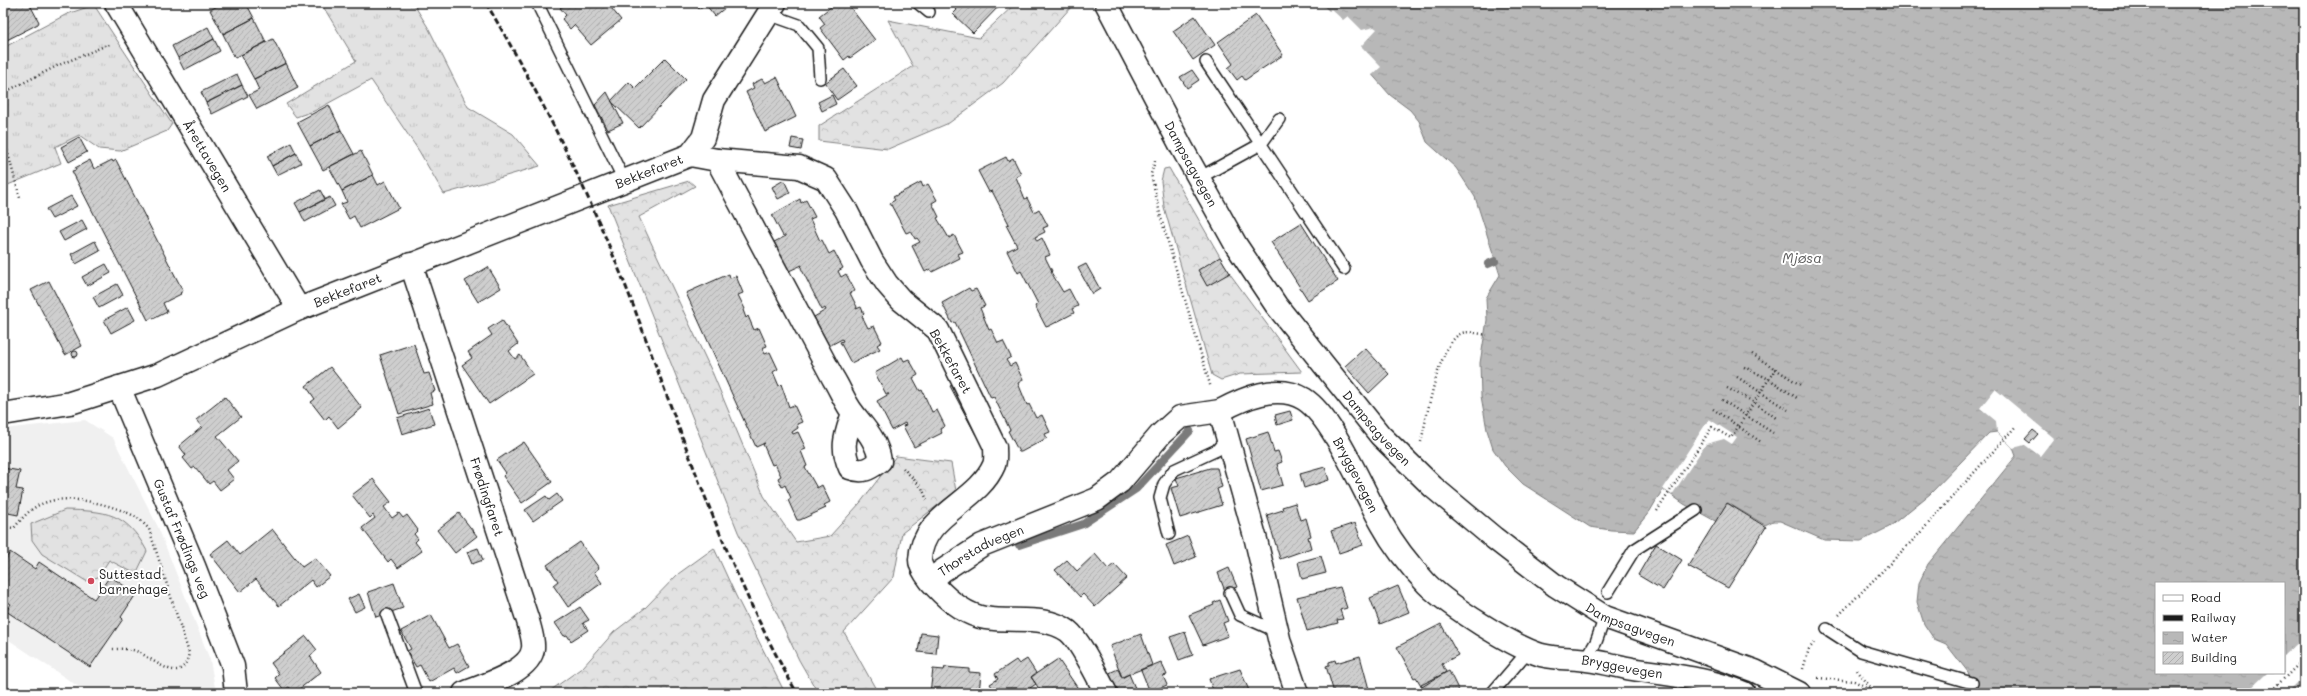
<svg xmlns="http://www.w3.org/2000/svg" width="2307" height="696" font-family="Mali,sans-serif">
<defs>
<pattern id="grass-tufts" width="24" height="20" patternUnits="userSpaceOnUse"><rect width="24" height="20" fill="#e2e2e2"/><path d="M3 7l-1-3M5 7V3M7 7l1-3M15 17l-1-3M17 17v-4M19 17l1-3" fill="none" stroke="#c1c1c1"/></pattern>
<pattern id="forest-crowns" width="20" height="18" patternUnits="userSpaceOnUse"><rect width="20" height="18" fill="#e2e2e2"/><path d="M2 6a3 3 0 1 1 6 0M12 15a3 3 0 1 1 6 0" fill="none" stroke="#c1c1c1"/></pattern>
<pattern id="water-ripples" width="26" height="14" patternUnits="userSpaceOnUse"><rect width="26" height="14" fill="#b8b8b8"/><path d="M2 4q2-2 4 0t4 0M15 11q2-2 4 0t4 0" fill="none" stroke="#9e9e9e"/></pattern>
<pattern id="building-hatch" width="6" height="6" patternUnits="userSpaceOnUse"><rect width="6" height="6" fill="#cecece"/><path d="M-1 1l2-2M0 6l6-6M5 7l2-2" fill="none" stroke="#b0b0b0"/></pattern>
</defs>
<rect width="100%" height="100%" fill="#fff"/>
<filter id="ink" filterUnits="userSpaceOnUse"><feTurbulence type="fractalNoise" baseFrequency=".025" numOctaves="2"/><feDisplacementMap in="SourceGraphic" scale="8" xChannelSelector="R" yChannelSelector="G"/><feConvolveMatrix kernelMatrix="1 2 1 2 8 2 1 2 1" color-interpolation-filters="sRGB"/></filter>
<g filter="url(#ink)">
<path fill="#f0f0f0" d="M85,420l28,18 45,89 52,133 6,33h-128l-85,-57v-207z"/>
<path fill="url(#grass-tufts)" stroke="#7f7f7f" d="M321,3h92l16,26 39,78 45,27 27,32 -96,28 -25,-43 -48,-71 -57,31 -18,6 -10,-13 70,-43z
M94,5l78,119 -5,7 -47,20 -21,-2 -20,-14 -24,12 6,16 -58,24v-139l64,-34z"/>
<path fill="url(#forest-crowns)" stroke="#7f7f7f" d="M1016,3h54l2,3 -69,77 -54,40 -61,26 -69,-8v-15l94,-60 -25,-46 91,18z
M1169,168l61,106 72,98 -62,2 -19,6 -9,-5 -48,-168 -3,-26 3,-12z
M689,181l6,5 -56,31 74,157 51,122 32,46 34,-6 30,-33 36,-47 55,7 5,28 -54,42 -8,44 -50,55 34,61h-60l-19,-33 -61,-128 -130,-327z
M65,510c41,1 61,2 82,41l-11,23 -27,-14 -11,17 -12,4 -44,-27 -10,-14 -1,-16z
M714,548l22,48 49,97h-238l36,-26 31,-35 31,-24 33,-34z"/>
<path fill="url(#water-ripples)" stroke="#7a7a7a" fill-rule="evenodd" d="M1321,3h983v690h-328l-8,-21 -22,-28 -12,-5 -10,-15 -7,-22 2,-19 9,-19 88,-108 -3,-8 -16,-16 -8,1 -59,61 -41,33 -28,14 -37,-1 -44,-19h-7l-8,4 -37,-22 -11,19 -33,-18 -21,-15 -13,22 -16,20 -23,-1 -21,-3 -67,-43 -18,-18 -12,-17 -6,-19 -6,-34 -1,-33 7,-43 -1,-22 14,-23 -25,-78 -19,-29 -29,-26 -8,-21 -9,-11 -20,-15 -21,-24 -37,-58zM2156,583h128v90h-128z"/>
<path fill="#fff" d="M1331,9l12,11 5,-4 14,14 12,-3 3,2 -16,17 20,21 -10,9 -38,-40 -3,-22 -2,-2z
M1995,389l59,49 -14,18 -15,-11 -12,3 -16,-16 -1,-11 -16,-13z
M1709,419l28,18 -5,7 -8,-5 -18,5 -34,51 -9,-6z
M2304,637v39l-17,17h-41l21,-20h17v-17z"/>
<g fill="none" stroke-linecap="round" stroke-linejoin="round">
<path stroke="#7a7a7a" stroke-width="8" d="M1488,264l7,-3
M1019,545l64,-21 53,-35 54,-58"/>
</g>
<path fill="url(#building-hatch)" stroke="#1c1c1c" d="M3,3h26l10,19 -1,2 -35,18z
M223,3h23l8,15 -31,16 -13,-24z
M566,3h41l14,17 -30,25 -17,-20 -4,4 -8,-10 4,-4 -6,-7z
M694,3h37l-16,13 -10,-12 -6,5z
M836,3h11l28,37 -25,18 -1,-2 -5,4 -24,-32 5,-4 -6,-8z
M950,3h52l-29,30 -20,-19 4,-4z
M1256,15l27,40 -38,25 -3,-4 -5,4 -9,-12 5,-4 -15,-22z
M1195,16l20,29 -22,15 -20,-29z
M254,18l12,24 -31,16 -12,-24z
M208,27l6,12 -36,19 -6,-12z
M214,39l6,12 -36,19 -6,-12z
M273,39l13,24 -32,16 -13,-24z
M665,58l21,21 -47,49 -28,-27 18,-19 6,6z
M286,63l12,25 -41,21 -8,-14 10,-5 -5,-11z
M844,69l13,17 -20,14 -12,-17z
M1192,70l7,10 -12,8 -7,-11z
M237,74l5,11 -36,18 -5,-11z
M777,77l19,40 -31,15 -19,-40 8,-4 -2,-4 10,-5 3,4z
M242,85l6,11 -36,18 -6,-11z
M607,92l16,31 -15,7 -13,-25z
M832,95l4,9 -14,7 -4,-9z
M329,105l12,25 -31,16 -13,-24z
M341,130l13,24 -31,16 -13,-24z
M79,137l8,15 -18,10 -8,-15z
M792,138l11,2 -2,10 -11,-2z
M291,143l5,10 -24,13 -5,-10z
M361,151l12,24 -31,16 -13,-24z
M296,153l5,10 -24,12 -5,-9z
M1006,157l2,4 5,-3 8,16 -5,3 9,22 2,-1 7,14 5,-3 9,17 -5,2 2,4 -10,5 2,4 5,-3 8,17 -5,2 7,14 -1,1 12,20 6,-3 9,17 -6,3 2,4 -25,13 -3,1 -11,-21 3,-2 -17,-33 -3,2 -11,-22 10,-5 -11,-21 3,-1 -17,-33 -3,1 -11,-21z
M90,160l4,9 18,-9 1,2 3,-2 67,131 -3,2 1,1 -18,9 4,9 -14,7 -1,-1 -4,2 -76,-149 4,-1 -1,-2z
M373,175l5,10 7,-4 14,27 -39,20 -6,-12 -5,3 -8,-15 6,-2 -5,-11z
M784,180l6,13 -12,6 -6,-12z
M921,182l2,5 5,-3 9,16 -5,3 7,14 -2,1 12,20 5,-3 9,17 -5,2 2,4 -28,14 -2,-3 -5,3 -13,-26 8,-4 -3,-4 -2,1 -4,-8 -5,2 -16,-30 5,-3 -2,-3z
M320,190l5,9 -25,13 -5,-9z
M71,196l6,10 -25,13 -6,-10z
M330,197l5,9 -30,16 -5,-10z
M800,199l1,4 5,-3 9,17 -5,2 10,22 2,-1 7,14 5,-3 9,17 -5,3 3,6 5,-3 9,17 -5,2 7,14 -1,2 5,-2 3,7 -2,2 6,12 6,-2 8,16 -5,3 3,4 -29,14 -11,-21 3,-1 -1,-2 -13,7 -15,-29 12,-7 -1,-2 -3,2 -21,-42 1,-3 -13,6 -15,-29 12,-6h-3l-11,-21z
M82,220l5,9 -23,12 -5,-9z
M1301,223l37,58 -30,19 -37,-58z
M95,241l5,10 -24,13 -5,-10z
M1220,257l10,16 -23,13 -9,-16z
M106,264l5,9 -24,13 -5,-9z
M1086,264l14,25 -8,5 -14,-26z
M488,267l13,21 -23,14 -13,-21z
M729,274l1,4 6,-2 7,17 -5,2 7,14 -2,1 3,8 2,-2 6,14 5,-2 8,18 -5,2 3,6 5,-2 8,17 -5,3 6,14 2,-2 8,23 5,-2 8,17 -5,2 1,4 -6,4 1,2 5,-2 8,17 -5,2 6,15 -2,1 12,21 5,-3 8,17 -6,3 2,3 -26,12h-3l-9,-20 3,-2 -6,-13 -3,2 -4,-9 3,-2 -6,-12 -3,1 -9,-21 2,-1 -9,4 -70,-154z
M49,281l33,65 -17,9 -34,-65z
M117,284l6,11 -24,13 -6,-11z
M969,288l2,3 5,-2 9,17 -5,2 9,22 2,-1 7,14 5,-2 8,16 -5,3 4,6 5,-3 8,17 -5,3 9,22 2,-1 7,14 6,-3 8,17 -5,2 2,4 -26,14h-2l-11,-21 2,-1 -16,-33 -3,1 -36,-76 -3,1 -10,-20z
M128,307l7,13 -24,13 -7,-13z
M502,320l16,24 -9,7 6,8 5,-4 13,19 -44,30 -27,-39 10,-7 -4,-6 24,-17 -4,-6z
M414,344l10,30 5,-1 6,18 -5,2 3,11 -34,10 -19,-59z
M1365,348l24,26 -20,19 -24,-27z
M72 354a3 3 0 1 1 6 0a3 3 0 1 1-6 0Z
M902,357l2,4 5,-2 9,16 -5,3 7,13 2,-1 10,22 5,-2 8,16 -5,3 2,4 -28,14 -11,-21 3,-1 -1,-2 -13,7 -15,-29 12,-7h-3l-11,-21z
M330,367l32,41 -24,20 -9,-12 -4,4 -14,-18 4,-3 -9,-13z
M958,381l26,50 -8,4 -26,-49z
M225,397l16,20 -24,19 21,25 -11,9 7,9 -14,11 -7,-9 -4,3 -14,-17 -3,2 -9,-11 3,-3 -7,-9 23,-19 -6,-7z
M429,408l5,16 -32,10 -5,-16z
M1290,411l3,9 -16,5 -2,-10z
M2033,430l5,4 -8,9 -5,-4z
M1268,432l6,20 4,-1 4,11 -5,2 6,21 -22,6 -15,-52z
M524,442l28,40 -30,21 -19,-27 3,-3 -9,-13z
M1325,467l4,13 -25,8 -4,-14z
M3,468l17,3 -4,18 7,1 -5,25 -15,-3z
M1210,468h7l5,19 -5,2 5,16 -42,13 -9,-30 8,-2 -3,-8z
M373,479l18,23 -7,5 8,11 7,-5 4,5 4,-3 11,15 -4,4 4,5 -3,3 7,9 -24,17 -7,-9 -3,3 -26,-34 13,-10 -2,-3 -3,3 -18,-23z
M557,494l5,7 -29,20 -8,-11 21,-14 3,4z
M1295,503l5,17 6,-2 5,18 -3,1 3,11 -31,11 -13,-44 16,-5 -1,-3z
M1727,503l39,24 -38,61 -40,-22z
M459,513l18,23 -22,17 -18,-23z
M1355,523l8,22 -24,8 -8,-22z
M272,529l30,38 13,-9 15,18 -14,11 -5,-7 -32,26 -23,-27 -16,13 -30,-38 18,-14 12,15z
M1188,536l8,21 -22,9 -8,-21z
M580,542l19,26 -5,4 8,11 -34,24 -15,-22 5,-4 -11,-16z
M1656,544l26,16 -19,30 -25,-15z
M478,548l5,12 -11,4 -5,-12z
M10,552l25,17 4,-7 55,37 16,-23 26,18 -15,23 2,2 -33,48 -84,-56 5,-7 -8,-5v-39l2,1z
M1095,554l13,15 6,-5 13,14 -32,29 -12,-13 -3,3 -25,-27 12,-10 10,11z
M1321,556l5,17 -24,6 -4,-17z
M1229,568l8,19 -12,4 -7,-18z
M394,583l9,25 -27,9 -8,-25z
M1398,586l11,26 -29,12 -10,-26z
M1340,587l7,21 -7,2 3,9 -6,1 1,3 -31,8 -10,-34z
M359,594l6,13 -10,5 -7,-13z
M1220,600l8,21 -5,2 5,13 -25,9 -14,-30 25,-10 -1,-2z
M580,607l9,13 -6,3 5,7 -17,11 -4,-6 -3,1 -9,-13z
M431,615l18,33 8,-4 12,22 -12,7 -3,-5 -25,14 -9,-17 -4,2 -9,-16 4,-2 -10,-18z
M1441,624l17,31 -16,9 4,8 -24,15 -6,-10 -2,1 -17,-31z
M1185,632l8,23 -14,5 -9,-23z
M921,633l17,2 -2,19 -18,-2z
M1141,634l11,31 -30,12 -12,-31z
M306,636l11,14 -7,6 11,16 -27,21 -5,-6 -5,3 -9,-12 4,-4 -8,-11z
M1360,656l10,37h-36l-8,-27 3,-1v-3l6,-2 1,3z
M1027,659l9,14 -5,4 5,7 -6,4 2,3 -36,2 -6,-9 8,-5 -3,-5 21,-14 3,4z
M1058,659l23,34h-39l-11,-16z
M1161,662l6,13 -4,1 4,9 -17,7 -9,-22z
M945,667l24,2v3l12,1 -2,20h-49l3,-24 11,1z
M1118,669l4,9 7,-4 6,14 -14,5h-9l-7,-18z
M1240,669l10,24h-36l-5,-14z
M1449,671l11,22h-35l-4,-8z
M506,686l3,7h-14l-1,-1z"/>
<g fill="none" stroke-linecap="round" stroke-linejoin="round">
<defs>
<path id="service" d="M537,3l87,177
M918,3l11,9
M768,14l31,11 19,23 2,30
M1206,62l138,207
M1199,178l62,-34 18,-25
M1169,534l-9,-36 4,-14 10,-14 43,-20 10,-12
M1608,592l26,-42 62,-40
M1230,593l10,22 38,17
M387,615l29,78
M1827,629l34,22 111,32
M1586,659l10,-17 9,-25
M1492,693l37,-43"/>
<g id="minor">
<path id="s1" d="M116,3l183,306"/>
<path id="s2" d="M1106,3l76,145 54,97 40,60 104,130 53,52 61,51 62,48 49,31 150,54 44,22"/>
<path d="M690,155l27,5 82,7 27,12 20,31 26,51 15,23 14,16 37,30 57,117c0,5 1,13 -1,18 -16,38 -73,50 -74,95 0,8 10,21 15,26 13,14 31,29 50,32 27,5 60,-4 83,13 12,9 30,47 38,62"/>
<path d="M717,160l116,218c7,11 12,25 20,35 12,16 24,27 27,48 -11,8 -17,12 -30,7 -10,-22 -4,-33 3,-55"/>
<path id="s3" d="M411,264l117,357c2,8 6,19 5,27 -2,24 -50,37 -69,45"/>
<path id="s4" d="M119,387l75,179 39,100 3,27"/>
<path id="s5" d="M3,414l67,-11 88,-28 141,-66 391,-154 13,-17 11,-38 61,-97"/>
<path id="s6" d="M931,581l11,-10 40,-26 115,-46 23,-17 41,-48 19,-17 40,-6"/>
<path id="s7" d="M1297,693l-17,-50 -24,-103 -36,-129c24,-13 57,-28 84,-12 29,18 60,94 78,125 12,22 28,42 45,60 22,22 85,62 114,71 16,4 31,3 46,5 15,2 30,6 45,9 37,6 77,9 112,24"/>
</g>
</defs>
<use href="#service" stroke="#1c1c1c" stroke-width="14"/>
<use href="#minor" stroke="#1c1c1c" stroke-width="25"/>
<path stroke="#1c1c1c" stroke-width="2.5" stroke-dasharray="1 3" stroke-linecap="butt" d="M3,93l56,-28 53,-22
M3,135l17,63
M1155,161l-4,13 10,44 50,170
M1752,354l50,32
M1744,367l25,12 28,19
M1737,377l51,33
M1727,388l27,14 22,16
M1722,400l51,33
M1713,409l48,33
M1421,442c6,-25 17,-96 39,-108 6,-4 19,0 27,1
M903,468l19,20 5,12
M1657,511l55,-84 19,11 45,-70
M3,527l11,1c9,-11 18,-22 33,-26 22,-8 68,3 89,15 5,3 9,8 13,12l40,124c-7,36 -35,5 -53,-2 -8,-3 -17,-2 -25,-2
M1839,615l80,-81 97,-108
M1803,669l6,-20 5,-6
M1857,670l18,23
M1818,678l36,3 16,8
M2269,693l35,-34"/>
<use href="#service" stroke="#fff" stroke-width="11"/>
<use href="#minor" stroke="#fff" stroke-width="22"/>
<path stroke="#1c1c1c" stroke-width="3" stroke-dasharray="6 3" stroke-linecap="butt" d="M486,3c56,94 104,192 144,294 51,133 95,271 167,396"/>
</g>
</g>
<circle fill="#d1495b" stroke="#fff" stroke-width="1.5" cx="91" cy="581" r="4"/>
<g text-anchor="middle" stroke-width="4" stroke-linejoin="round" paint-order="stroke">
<g font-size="13" fill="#1c1c1c" stroke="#fff">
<text dy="5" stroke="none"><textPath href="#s1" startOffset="178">Årettavegen</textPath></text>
<text dy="5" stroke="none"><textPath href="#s2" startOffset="182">Dampsagvegen</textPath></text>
<text dy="5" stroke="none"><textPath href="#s5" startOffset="692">Bekkefaret</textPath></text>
<text dy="5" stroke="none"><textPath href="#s5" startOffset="368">Bekkefaret</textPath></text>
<text transform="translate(951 361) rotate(61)" y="5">Bekkefaret</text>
<text dy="5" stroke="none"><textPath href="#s2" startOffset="506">Dampsagvegen</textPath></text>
<text dy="5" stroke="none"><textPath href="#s7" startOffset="474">Bryggevegen</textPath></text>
<text dy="5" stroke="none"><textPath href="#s3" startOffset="245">Frødingfaret</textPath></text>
<text dy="5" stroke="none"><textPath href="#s4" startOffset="164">Gustaf Frødings veg</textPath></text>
<text dy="5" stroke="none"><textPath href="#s6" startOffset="59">Thorstadvegen</textPath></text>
<text dy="5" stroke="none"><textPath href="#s2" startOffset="830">Dampsagvegen</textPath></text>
<text dy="5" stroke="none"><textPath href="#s7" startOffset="822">Bryggevegen</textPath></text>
</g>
<g font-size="13" fill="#1c1c1c" stroke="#fff" text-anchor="start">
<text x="99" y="579">Suttestad<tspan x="99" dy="15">barnehage</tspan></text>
</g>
<g font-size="14" font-style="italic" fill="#5a5a5a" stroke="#fff">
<text x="1802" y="263">Mjøsa</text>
</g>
</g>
<rect width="2307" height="696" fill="none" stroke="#fff" stroke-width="16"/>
<rect x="8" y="8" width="2291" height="680" fill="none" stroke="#1c1c1c" stroke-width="1.5" filter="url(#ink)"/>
<rect x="2155" y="582" width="130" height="92" fill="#ffffff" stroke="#a4a4a4"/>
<rect x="2163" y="595" width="20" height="6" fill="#ffffff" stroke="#a4a4a4"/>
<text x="2191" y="602" font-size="12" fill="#1c1c1c">Road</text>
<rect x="2163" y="615" width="20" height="6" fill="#1c1c1c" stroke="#a4a4a4"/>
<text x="2191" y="622" font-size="12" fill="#1c1c1c">Railway</text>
<rect x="2163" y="632" width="20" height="12" fill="url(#water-ripples)" stroke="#a4a4a4"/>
<text x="2191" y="642" font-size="12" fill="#1c1c1c">Water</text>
<rect x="2163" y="652" width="20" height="12" fill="url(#building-hatch)" stroke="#a4a4a4"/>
<text x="2191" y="662" font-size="12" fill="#1c1c1c">Building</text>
</svg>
